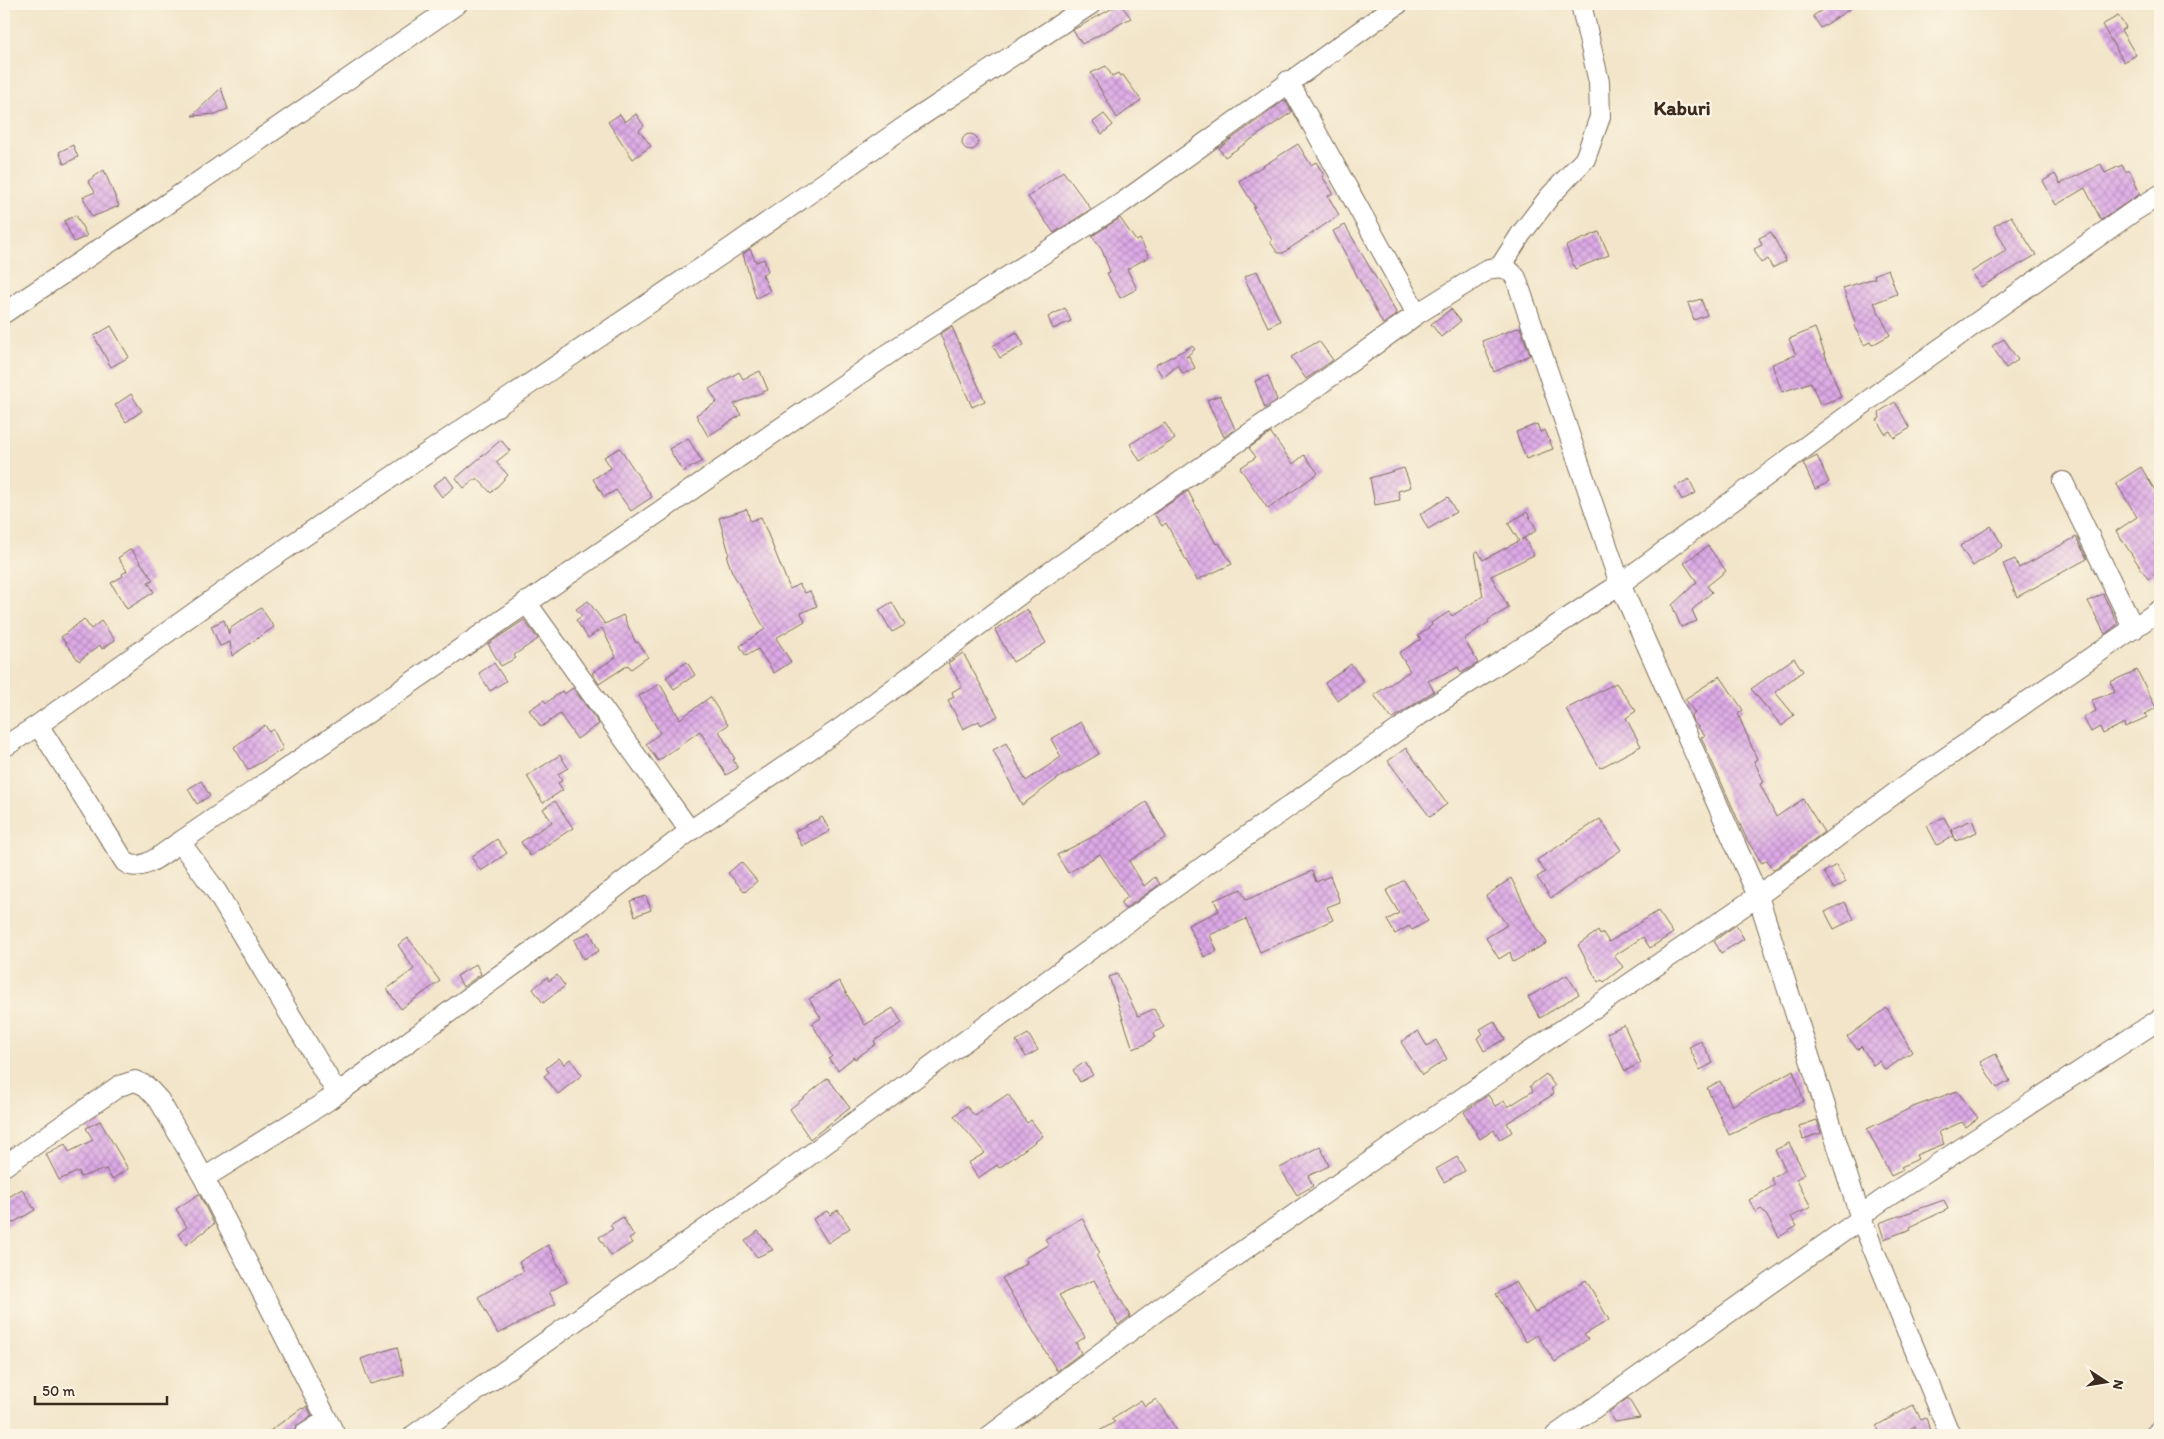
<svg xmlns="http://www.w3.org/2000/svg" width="2164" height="1439" font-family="Itim,sans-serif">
<defs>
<pattern id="building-cross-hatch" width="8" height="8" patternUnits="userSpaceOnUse" patternTransform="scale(1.25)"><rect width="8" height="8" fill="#dda9e7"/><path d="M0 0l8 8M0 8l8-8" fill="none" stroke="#b48abb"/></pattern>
</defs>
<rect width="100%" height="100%" fill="#fcf5e5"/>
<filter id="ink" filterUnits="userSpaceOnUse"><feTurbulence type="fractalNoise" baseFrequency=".02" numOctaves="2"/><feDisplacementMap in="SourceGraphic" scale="10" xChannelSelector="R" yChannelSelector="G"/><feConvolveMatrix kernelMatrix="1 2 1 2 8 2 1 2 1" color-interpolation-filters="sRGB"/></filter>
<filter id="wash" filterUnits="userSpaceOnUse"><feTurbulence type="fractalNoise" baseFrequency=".0096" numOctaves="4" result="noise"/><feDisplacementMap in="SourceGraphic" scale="20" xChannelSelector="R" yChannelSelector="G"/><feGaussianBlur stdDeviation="1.12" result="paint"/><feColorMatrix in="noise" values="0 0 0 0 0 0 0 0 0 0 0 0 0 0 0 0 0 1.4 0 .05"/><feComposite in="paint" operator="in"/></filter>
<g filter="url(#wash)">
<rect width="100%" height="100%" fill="#f2e5c9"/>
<g id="blocks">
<path fill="url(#building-cross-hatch)" d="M1120,4l11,14 -49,26 -9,-14z
M1831,4h26l-36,24 -8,-12z
M2118,16l8,11 -5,3 15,25 -12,7 -22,-37z
M1106,66l6,10 6,-3 2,3 3,-1 18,25 -24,18 -26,-45z
M221,88l7,21 -13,5 -23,2z
M1285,100l7,12 -67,45 -6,-9z
M620,114l5,8 11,-8 8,12 -5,4 12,16 -18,13 -25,-37z
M1104,114l9,11 -11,9 -9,-12z
M962 142a8 8 0 1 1 16 0a8 8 0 1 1-16 0Z
M1298,144l13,21 5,-3 8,13 -2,1 11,17 -5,3 11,19 -56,38h-5l-8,-11 2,-2 -19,-32 2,-1 -16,-26z
M73,145l5,12 -14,7 -5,-12z
M2101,164l4,9 17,-8 3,6h5l10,23 -39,26 -16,-32 -29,17 -13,-24 12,-7 5,10z
M104,170l15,36 -27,11 -9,-20 12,-5 -7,-11z
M1063,171l28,38 -37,24 -26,-36z
M76,215l11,21 -13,6 -10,-21z
M2011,216l25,39 -55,32 -10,-15 36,-22 -13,-24z
M1120,218l16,23 4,-2 9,18 -22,12 10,20 -17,9 -13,-25 3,-1 -8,-22 -10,-14z
M1345,225l52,89 -14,10 -50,-93z
M1599,232l10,23 -34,14 -9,-23z
M1771,232l15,29 -14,7 -4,-9 -7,4 -7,-14 8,-4 -3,-7z
M750,249l6,13 8,-3 4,13 -6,2 8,17 -14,7 -13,-44z
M1888,269l9,25 -23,9 16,32 -18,10 -2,-3 -6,3 -10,-19 2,-1 -13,-37 32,-10 -1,-3z
M1257,271l23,50 -12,6 -24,-50z
M1701,299l6,16 -13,5 -6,-17z
M1065,308l6,13 -18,8 -5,-12z
M1451,309l10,12 -20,16 -10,-13z
M111,326l18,31 -18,10 -17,-31z
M952,327l33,74 -13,6 -32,-73z
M1520,327l10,28 -36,17 -12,-31z
M1815,328l26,69 -21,8 -9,-23 -29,10 -10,-28 24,-9 -7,-16z
M1017,332l7,13 -24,13 -7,-12z
M2004,339l14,21 -12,8 -14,-22z
M1319,341l14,19 -27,19 -15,-22z
M1192,346l3,3 -9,8 3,-1 6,12 -12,6 -5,-9 -15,13 -8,-13z
M760,371l8,19 -34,14 7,11 -33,21 -12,-21 21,-13 -8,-13 30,-17 4,7z
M1268,376l9,24 -12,8 -10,-27z
M131,394l11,17 -16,11 -11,-17z
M1220,395l15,34 -11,8 -17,-37z
M1895,402l15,26 -16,10 -4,-7 -5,3 -8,-14 3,-2 -1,-6z
M1165,423l10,16 -35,22 -10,-17z
M1537,424l3,8 5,-2 8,19 -27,10 -10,-27z
M1271,433l22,31 11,-9 14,18 -50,36 -28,-41 16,-11 -7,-9z
M688,438l14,23 -19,11 -14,-23z
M501,440l9,11 -14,11 12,13 -17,18 -14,-15 -13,10 -8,-10z
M620,448l32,49 -21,14 -15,-21 -12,7 -11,-18 18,-11 -7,-11z
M1817,456l12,26 -14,7 -12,-26z
M2141,467l19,32v71l-12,9 -32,-48 21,-14 -21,-34z
M1404,468l7,19 -13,4 2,9 -25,5 -5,-27z
M446,476l8,11 -12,10 -9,-12z
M1689,479l7,14 -14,7 -7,-13z
M1188,491l28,53 3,-1 13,21 -35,16 -31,-57 -4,3 -8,-12z
M1448,497l8,15 -28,17 -8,-15z
M747,509l3,12 11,-4 29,72 9,-5 6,9 5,-2 7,15 -16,7 4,8 -29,17 15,24 -17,11 -16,-24 -12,7 -6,-10 25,-17 -33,-57 -5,-14 2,-5 -10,-35z
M1527,512l10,18 -16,10 3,-2 10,17 -43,21 18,32 -21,12 1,2 -25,17 14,24 -17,10 -3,-6 -30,14 6,10 -42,28 -18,-24 36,-24 -11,-18 22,-14 -3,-3 14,-11 -1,-2 18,-11 3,4 31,-20 -8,-44 3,-1 5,9 36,-19 -11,-18z
M1991,526l12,20 -30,20 -13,-20z
M2076,537l11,22 -70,38 -14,-33 12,-5 4,9z
M1708,546l18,25 -19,15 5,6 -20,18 5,11 -16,6 -9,-22 25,-23 -13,-19z
M131,549l22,31 -5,2 6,10 -27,17 -16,-26 12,-7 -1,-2 5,-3 -9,-13z
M2103,594l15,30 -13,10 -17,-33z
M588,601l17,23 18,-9 13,28 2,-1 10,15 -17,12 -3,-4 -29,19 -7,-11 24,-16 -14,-29 -14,10 -12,-18 6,-4 -6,-7z
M892,602l13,23 -13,7 -13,-22z
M261,608l13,19 -42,29 -2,-14 -10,4 -9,-20 13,-6 5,14v-5z
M1027,609l19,34 -33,19 -18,-32z
M84,619l7,10 10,-8 14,19 -13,9 -2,-4 -21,16 -18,-24z
M524,620l14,19 -24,16 2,3 -15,8 -13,-22z
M963,653l35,63 -17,9 -2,-4 -16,8 -15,-29 6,-3 -2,-5 10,-6 -14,-23z
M1794,658l9,13 -28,21 19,23 -12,11 -31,-37z
M687,662l8,13 -21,14 -8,-12z
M494,663l12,18 -16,10 -11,-18z
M1351,664l13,18 -26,19 -13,-18z
M2137,670l19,38 -11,6 2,3 -22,10 -1,-4 -21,11 -3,-7 -9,5 -8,-15 13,-6 -4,-11 23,-8 -5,-10z
M1720,676l23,34 -5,4 19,45 -3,2 10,21 -4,2 16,33 27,-18 21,33 -51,38 -6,-10 -5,3 -15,-23 -46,-103 4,-1 -12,-15 -2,-5 4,-3 -10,-14z
M1616,683l20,28 -10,7 15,28 -41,22 -34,-59z
M660,684l20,35 30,-22 18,28 -9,6 16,28 -2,1 5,8 -12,7 -26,-44 -42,30 -12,-17 14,-11 -21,-37z
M573,688l26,36 -22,15 -17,-25 -19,13 -12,-17 15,-10 2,3 16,-12 2,3z
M1081,722l18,32 -39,23 -38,28 -29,-55 13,-7 20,38 35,-24 -10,-18z
M265,725l4,7 4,-3 10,20 -35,21 -14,-23z
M1406,748l41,56 -17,13 -42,-56z
M560,755l8,13 -10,6 4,7 -4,2 5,7 -20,13 -16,-27z
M201,781l9,15 -13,8 -9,-15z
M555,801l18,27 -43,28 -9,-14 31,-20 -9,-13z
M1146,802l20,35 -37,24 15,25 11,-9 5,7 -35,25 -5,-6 8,-6 -28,-43 -32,19 -11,-18 41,-21z
M822,817l8,14 -28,15 -7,-15z
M1944,817l10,19 -17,9 -10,-19z
M1600,819l21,31 -70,48 -14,-21 8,-5 -8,-12z
M1972,820l5,12 -21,9 -5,-12z
M497,839l10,14 -26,18 -10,-14z
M741,862l16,19 -12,11 -17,-19z
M1836,865l10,17 -12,7 -10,-17z
M1312,871l4,11 14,-6 10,26 -13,5 6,13 -73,32 -14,-33 -36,16 7,16 -13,6 -16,-32 31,-14 -5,-11 27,-11 5,11z
M1511,878l21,42 15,23 -34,19 -3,-10 -11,7 -13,-21 21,-13 -21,-29z
M1404,880l24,41 -16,9 -3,-4 -14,8 -8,-14 12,-7 -13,-22z
M646,896l5,14 -16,6 -5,-15z
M1845,902l9,17 -20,10 -9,-17z
M1658,911l15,22 -23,15 -7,-11 -29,19 9,11 -19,15 -2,-2 -4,2 -20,-37 20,-14 2,4 3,-2 6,9z
M1736,925l8,14 -23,14 -7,-12z
M590,932l9,19 -16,8 -9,-19z
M408,938l32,43 -39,28 -14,-20 27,-20 -16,-24z
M476,964l5,10 -18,13 -6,-11z
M1117,974l21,42 16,-7 10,18 -10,6 1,4 -9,7 -13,5 -24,-72z
M557,975l8,11 -22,17 -10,-14 14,-12 2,4z
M1567,975l12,19 -39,24 -12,-21z
M839,981l26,44 28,-17 9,15 -28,18 2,3 -21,15 -1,-2 -16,13 -9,-11 3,-3 -20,-32 9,-6 -12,-19z
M1887,1008l25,44 -27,18 -6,-9 -6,4 -12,-19 -3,3 -11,-12z
M1494,1021l11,18 -21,12 -7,-13 6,-4 -3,-5z
M1624,1025l17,38 -16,8 -18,-38z
M1418,1031l9,15 9,-6 11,19 -25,16 -21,-33z
M1028,1034l10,16 -12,7 -10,-16z
M1701,1041l12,22 -13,7 -11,-23z
M1996,1054l14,27 -13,7 -17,-26z
M559,1058l5,6 6,-5 12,16 -24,19 -14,-18 5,-4 -3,-4z
M1085,1062l8,13 -13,7 -7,-12z
M1793,1070l11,31 -75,34 -22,-47 13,-7 12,25z
M1546,1074l9,12 -4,3 3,5 -47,29 5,9 -12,7 -6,-9 -14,9 -16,-27 24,-17 7,11 9,-5 4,6 25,-16 -3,-5z
M828,1078l22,30 -40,31 -20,-30z
M1957,1091l21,27 -12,9 -4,-5 -23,10 5,12 -28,11 2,4 -17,8 2,3 -12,6 -24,-47 46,-22z
M1008,1094l19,29 4,-3 12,16 -44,32 -2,-3 -19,13 -10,-15 17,-10 -31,-37 12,-10 9,10z
M1817,1120l4,13 -18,6 -4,-13z
M100,1121l28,48 -16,10 -6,-10 -26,8 -1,-6 -20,9 -13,-26 19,-10 4,8 24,-12 -7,-12z
M1789,1143l16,31 -9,5 15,28 -20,10 6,9 -18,11 -14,-24 -4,-4 -5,3 -7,-12 26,-15 -4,-7 15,-8 -11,-20z
M1320,1146l9,20 -21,10 5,10 -16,9 -17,-27z
M1457,1157l8,14 -21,11 -8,-13z
M22,1189l13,21 -31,18v-28z
M199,1194l15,30 -28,21 -8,-11 9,-7 -11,-18z
M1944,1200l4,9 -38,18 1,2 -27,10 -5,-16z
M838,1210l12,18 -22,15 -15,-24 14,-8 3,4z
M623,1217l11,19 -5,3 3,4 -21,13 -12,-19 14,-8 -3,-4z
M1082,1218l18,35 -4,2 34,61 -12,9 -24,-45 -35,15 26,42 -9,6 5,10 -24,18 -55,-93 25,-15 -2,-5 24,-13 -4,-6z
M758,1231l15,19 -16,7 -12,-16z
M548,1245l19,37 -18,10 7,12 -58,30 -20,-37 46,-26 -5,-9z
M1586,1280l23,40 -25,15 4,4 -33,23 -18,-27 -11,7 -30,-48 20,-12 19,31z
M397,1347l7,28 -34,9 -9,-25z
M1628,1398l12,20 -25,4 -6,-10z
M1156,1399l24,36h-88l23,-13 -4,-3 30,-19 4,6z
M1913,1405l8,14 5,-2 5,18h-14l-2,-9 -16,9h-18l-5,-9z
M307,1406l5,10 -15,9 -5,10h-28l38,-27 1,1z"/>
</g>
</g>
<g filter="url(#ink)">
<use href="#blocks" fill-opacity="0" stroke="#7b6b5a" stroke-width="1"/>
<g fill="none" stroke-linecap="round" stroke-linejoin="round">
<defs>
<path id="minor" d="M1288,81l129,233 72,-45c13,-3 19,-2 27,9l104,306 138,312 103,323 89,216
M1500,267l21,-33 29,-38 35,-37 15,-42 -1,-35 -18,-78
M4,313l148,-99 305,-210
M2063,482l71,147
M526,602l164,229
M38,725l87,137c17,13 40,-11 55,-20l720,-496 222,-143 276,-199
M4,747l34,-22 219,-157 474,-320 179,-125 181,-119
M180,842l36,49 121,202
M4,1166l115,-80 16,-5 11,5 13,14 45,78 131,257
M204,1178l123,-77 191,-139 172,-131 151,-103 198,-148 256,-178 122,-88
M304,1435l23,-15
M414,1435l378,-267 412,-302 211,-148 205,-134 276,-204 238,-169 26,-16
M991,1435l170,-127 227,-159 370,-253 144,-108 258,-178
M1556,1435l305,-216 6,-8 17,-12 276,-180
M2155,1435l5,-4"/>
</defs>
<use href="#minor" stroke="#7b6b5a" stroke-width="22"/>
<use href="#minor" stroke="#fff" stroke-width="20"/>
</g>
</g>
<g text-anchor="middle" stroke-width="4.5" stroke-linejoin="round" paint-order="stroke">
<g font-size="20" font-weight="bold" fill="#3b2a1e" stroke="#fcf5e5">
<text x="1682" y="115">Kaburi</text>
</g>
</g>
<rect width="2164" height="1439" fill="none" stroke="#fcf5e5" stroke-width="20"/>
<g transform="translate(2106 1382) rotate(102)" stroke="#fcf5e5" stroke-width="4" paint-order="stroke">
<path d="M0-4L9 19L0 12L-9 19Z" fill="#3b2a1e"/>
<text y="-8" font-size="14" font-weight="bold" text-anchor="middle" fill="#3b2a1e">N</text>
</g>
<path d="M35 1396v8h132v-8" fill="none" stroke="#3b2a1e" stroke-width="2.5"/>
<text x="42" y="1396" font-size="15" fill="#3b2a1e" stroke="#fcf5e5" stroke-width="4" paint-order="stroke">50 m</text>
</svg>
